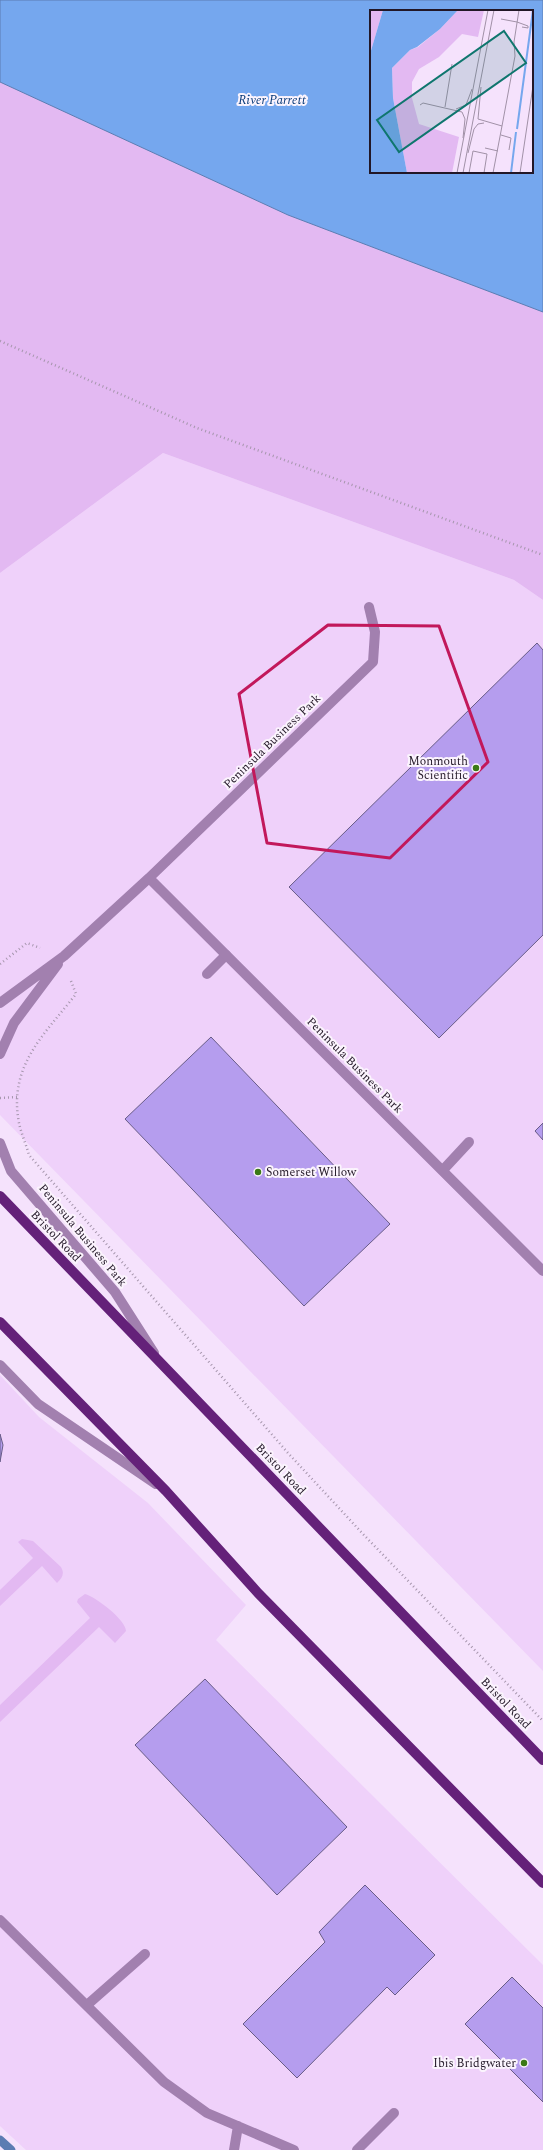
<svg xmlns="http://www.w3.org/2000/svg" width="543" height="2150" font-family="Spectral,serif">
<rect width="100%" height="100%" fill="#f5e2fc"/>
<path fill="#efd1fa" d="M163,453l351,127 29,20v1071l-543,-556v-542z
M0,1375l39,42 109,86 98,102 -30,35 327,325v185h-517l-26,-24z"/>
<path fill="#e3b9f2" d="M0,82l288,133 255,97v288l-29,-20 -351,-127 -163,120z
M22,1539l11,2 28,26c4,7 1,11 -4,16l-15,-17 -42,40v-16l33,-32 -15,-16z
M85,1594c11,3 41,26 41,37l-11,12 -16,-16 -99,95v-17l90,-87 -13,-16 1,-3z"/>
<path fill="#75a7ee" stroke="#5c7cb2" fill-rule="evenodd" d="M0,0h543v312l-255,-97 -288,-133zM371,11h161v161h-161z"/>
<g fill="none" stroke-linecap="round" stroke-linejoin="round">
<path stroke="#5c7cb2" stroke-width="9" d="M0,2140l11,10"/>
</g>
<path fill="#b59dee" stroke="#685c87" d="M537,643l6,7v285l-104,103 -150,-151z
M211,1037l179,187 -86,82 -179,-187z
M543,1123v17l-8,-9z
M0,1434l3,11 -3,17z
M205,1679l142,148 -70,68 -142,-150z
M365,1885l70,70 -40,40 -8,-8 -90,91 -54,-54 82,-82 -6,-10z
M512,1977l31,31v94l-78,-78z"/>
<g fill="none" stroke-linecap="round" stroke-linejoin="round">
<path stroke="#a696ad" stroke-width="2.5" stroke-dasharray="1 3" stroke-linecap="butt" d="M0,341l197,87 346,127
M0,964l27,-21 13,5
M71,981l5,13c-32,41 -68,72 -57,129 2,10 7,21 10,32l259,298 75,81 180,187
M0,1098l17,-1"/>
<path stroke="#a280af" stroke-width="10" d="M207,974l19,-19
M443,1170l26,-28
M0,1920l164,162 43,31 87,37
M87,2005l58,-51
M234,2150l4,-24
M357,2150l37,-37"/>
<path stroke="#a280af" stroke-width="10" d="M149,878l394,393
M0,1003l64,-47 85,-78 224,-216 2,-30 -6,-25
M0,1054l14,-31 44,-59
M0,1143l11,28 104,121 39,61
M0,1365l38,39 118,80"/>
<path stroke="#642179" stroke-width="10" d="M0,1196l543,564
M0,1322l166,169 92,102 285,290"/>
</g>
<path fill="none" stroke="#c2185b" stroke-width="3" stroke-linejoin="round" d="M328,625l111,1 49,136 -98,96 -123,-15 -28,-149z"/>
<g fill="#3a7916" stroke="#fbf4fd" stroke-width="1.5">
<circle cx="476" cy="768" r="4"/>
<circle cx="258" cy="1172" r="4"/>
<circle cx="524" cy="2063" r="4"/>
</g>
<g text-anchor="middle" stroke-width="4" stroke-linejoin="round" paint-order="stroke">
<g font-size="12" fill="#221727" stroke="#fbf4fd">
<text transform="translate(272 741) rotate(-44)" y="4">Peninsula Business Park</text>
<text transform="translate(355 1065) rotate(45)" y="4">Peninsula Business Park</text>
<text transform="translate(83 1235) rotate(50)" y="4">Peninsula Business Park</text>
<text transform="translate(56 1236) rotate(46)" y="4">Bristol Road</text>
<text transform="translate(281 1469) rotate(46)" y="4">Bristol Road</text>
<text transform="translate(506 1703) rotate(46)" y="4">Bristol Road</text>
</g>
<g font-size="12" fill="#221727" stroke="#fbf4fd" text-anchor="end">
<text x="468" y="765">Monmouth<tspan x="468" dy="14">Scientific</tspan></text>
<text x="266" y="1176" text-anchor="start">Somerset Willow</text>
<text x="516" y="2067">Ibis Bridgwater</text>
</g>
<g font-size="13" font-style="italic" fill="#0b3c7a" stroke="#fbf4fd">
<text x="272" y="104">River Parrett</text>
</g>
</g>
<g transform="translate(370 10)">
<rect width="163" height="163" fill="#f5e2fc"/>
<path d="M0,0h13l-13,44zM88,0h26l-6,27 -16,-3 -23,23 -20,12 -7,13v16l7,26 40,13 -7,36h-45l-14,-75 -1,-30 18,-18 8,-3 22,-18z" fill="#e3b9f2"/>
<path d="M13,0h75l-18,19 -23,18 -7,3 -18,18 1,30 14,75h-37v-119z" fill="#75a7ee"/>
<path fill="none" stroke="#75a7ee" stroke-width="2" d="M147,119l16,-119M141,163l5,-41"/>
<path fill="none" stroke="#a191a7" stroke-width="1" d="M131,9l16,3M147,12l11,4v2l-6,-1M111,77l-3,32 24,7 -9,47M50,95l3,-2 39,9 3,7 -2,19M75,97l7,-43M86,99l10,-4 6,-16M132,116l13,-70 -1,-14 5,-32M131,125l10,3 -2,12M115,138l13,3M98,143l6,-24 4,-5 6,-1M87,163l31,-163M93,163l31,-163M99,163l4,-22 14,3 -3,19M150,163l13,-87"/>
<path fill="#0f766e" fill-opacity="0.15" stroke="#0f766e" stroke-width="2" d="M134,21l22,32 -127,89 -22,-32z"/>
<rect width="163" height="163" fill="none" stroke="#221727" stroke-width="2"/>
</g>
</svg>
